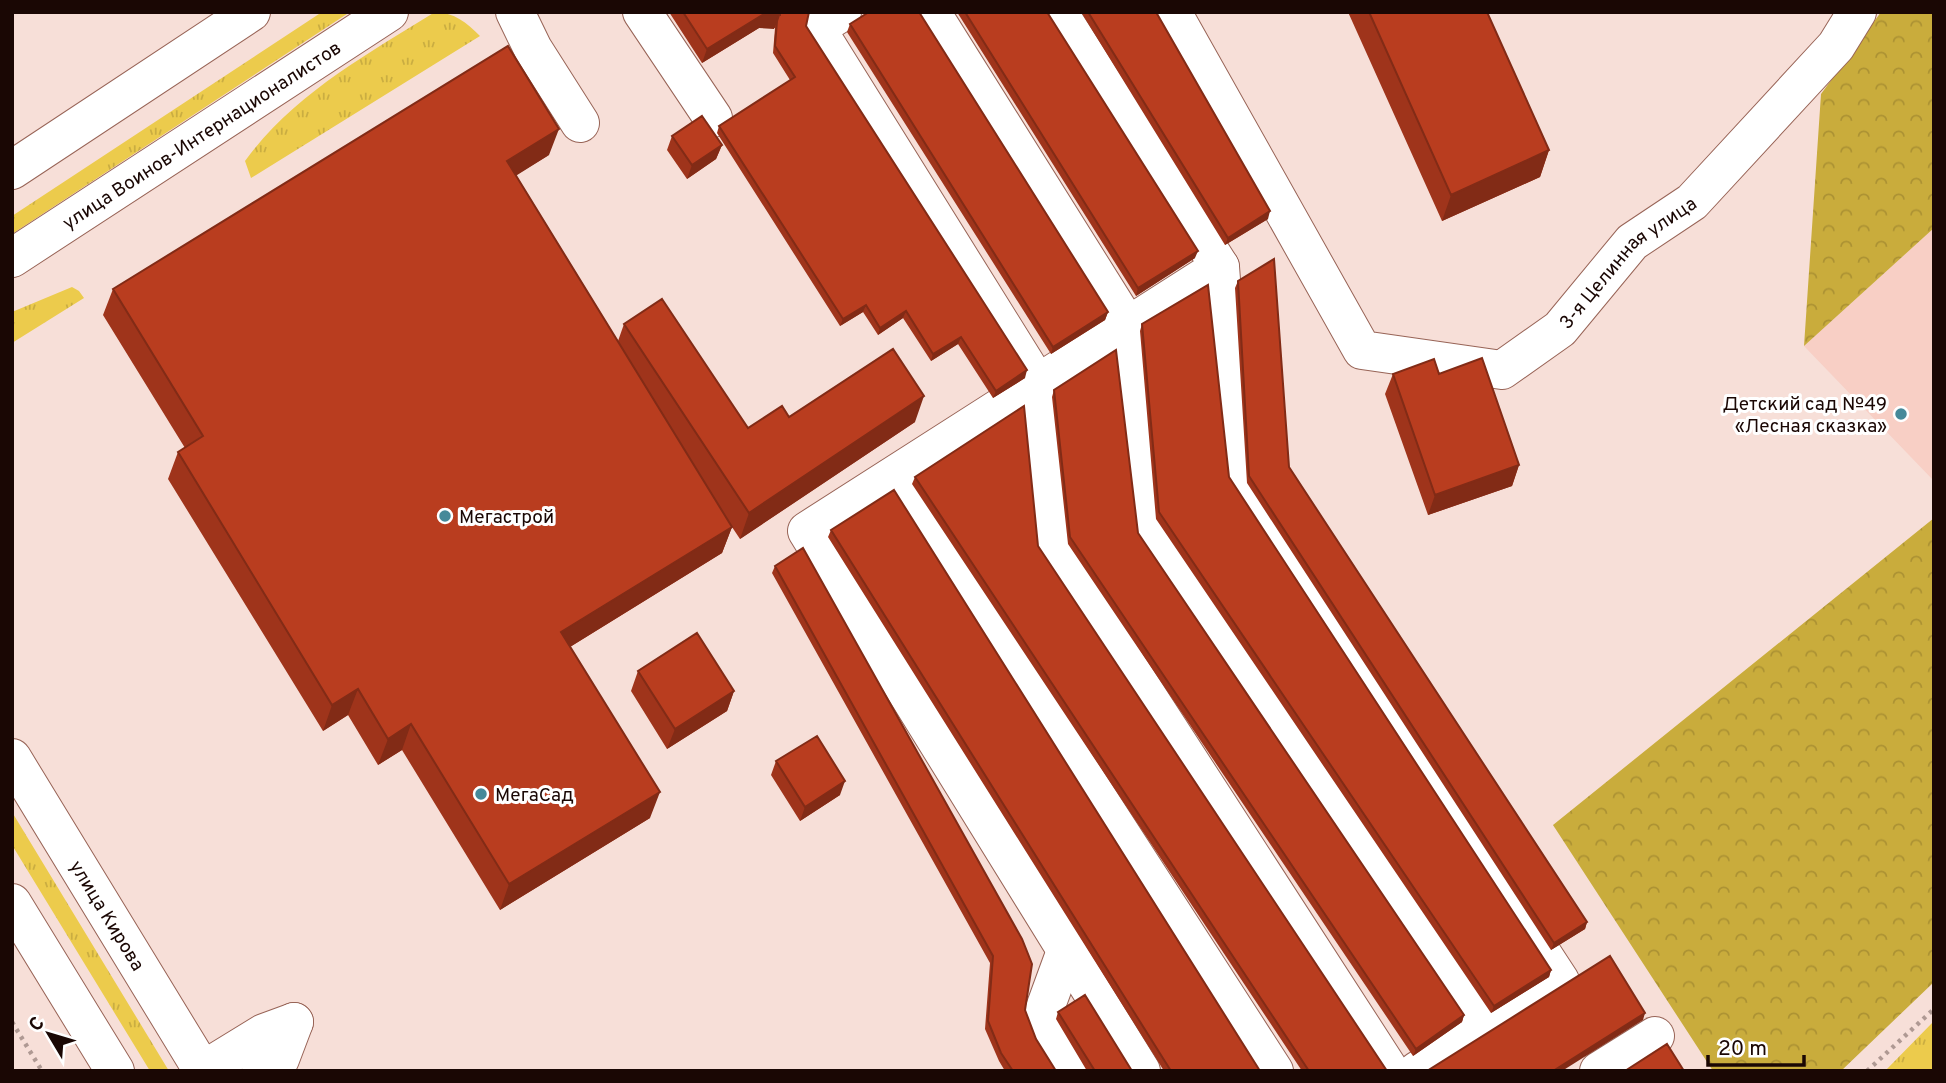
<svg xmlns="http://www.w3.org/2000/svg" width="1946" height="1083" font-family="Overpass,sans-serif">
<defs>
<pattern id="grass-tufts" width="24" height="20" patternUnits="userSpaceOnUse" patternTransform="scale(1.75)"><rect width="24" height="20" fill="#eccb4c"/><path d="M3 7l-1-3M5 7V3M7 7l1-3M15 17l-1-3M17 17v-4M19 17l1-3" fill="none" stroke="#caad41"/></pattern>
<pattern id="forest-crowns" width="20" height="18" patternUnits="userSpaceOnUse" patternTransform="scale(1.75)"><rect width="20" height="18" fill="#c9ac3c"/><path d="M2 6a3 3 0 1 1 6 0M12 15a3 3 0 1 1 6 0" fill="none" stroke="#ac9233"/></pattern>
</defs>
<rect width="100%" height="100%" fill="#f7dfd8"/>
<path fill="#f8cfc5" d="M1934,228v253l-130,-135z"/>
<path fill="url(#grass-tufts)" d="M322,12h28l-338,222v-18z
M435,12c20,1 31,10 45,24l-229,142 -6,-17c49,-67 121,-106 190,-149z
M72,287l7,4 5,7 -72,45v-31z
M12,812l157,259h-19l-138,-226z
M1934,1021v50h-49z"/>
<path fill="url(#forest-crowns)" d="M1881,12h53v216l-130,118 17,-252z
M1934,518v464l-93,89h-128l-160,-246z"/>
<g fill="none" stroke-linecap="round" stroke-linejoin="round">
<defs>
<g id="minor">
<path d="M515,12l18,37 47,74"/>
<path d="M642,12l71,106"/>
<path d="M842,12l-26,16 222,356 16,168 336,519"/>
<path d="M931,12l197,314 19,205 338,497"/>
<path d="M1058,12l162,255 17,220 323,494 -143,90"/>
<path id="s1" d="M1172,12l190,338 140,20 58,-41 72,-87 60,-40 144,-156 21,-34"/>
<path d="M12,170l239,-158"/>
<path id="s2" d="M12,258l377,-246"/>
<path d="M891,478l383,593"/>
<path d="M1066,951l-26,71 31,49"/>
<path d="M202,1071l62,-38 30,-11"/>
<path d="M261,1071l19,-12 14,-37"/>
<path d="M1141,1071l-334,-540 413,-264"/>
<path d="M1599,1071l56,-35"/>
</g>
<g id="major">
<path id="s3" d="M12,758l191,313"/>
<path d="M12,903l103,168"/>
</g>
</defs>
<use href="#minor" stroke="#986457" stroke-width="40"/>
<use href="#major" stroke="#986457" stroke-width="40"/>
<path stroke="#af9993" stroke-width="4.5" stroke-dasharray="3.5 5" stroke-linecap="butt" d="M12,1022l30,49
M1867,1071l67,-62"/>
<use href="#minor" stroke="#fff" stroke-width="38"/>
<use href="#major" stroke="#fff" stroke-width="38"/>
</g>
<path fill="#9f341b" d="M669,12h140l-3,14 219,352 -32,20 -35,-54 -27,17 -28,-43 -25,17 -15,-23 -23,14 -123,-193 2,-7 71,-46 -17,-27 2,-25h-16l-57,35z
M957,12h90l148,246 -59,38z
M1081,12h75l112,207 -43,26z
M1348,12h139l62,138 -9,27 -98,44z
M850,24l258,288 -3,8 -54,34 -204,-322z
M672,136l50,9 -6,14 -29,20 -20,-29z
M549,155l-33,20 102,166 6,-17 124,104 41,-11 126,5 -175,117 -8,-12 -10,26 -152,94 80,171 -150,92 -98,-160 -24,15 -30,-50 -25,16 -155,-252 10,-27 7,-4 -82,-133 10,-26z
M1238,281l51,186 298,455 -2,7 -34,21 -304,-467 -12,-195z
M1142,324l87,153 322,493 -2,7 -58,36 -335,-494 -16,-188z
M1393,374h46l80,91 -7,21 -84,29 -43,-121z
M1054,390l84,143 326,482 -2,7 -49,34 -345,-512 -16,-147z
M915,477l123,69 349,525h-85l-390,-587z
M831,530l429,541h-96l-336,-534z
M775,566l250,444 11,29 20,32h-51l-6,-10 -14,-32 5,-66 -218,-390z
M638,671l96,20 -7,20 -60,38 -36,-58z
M776,761l64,34 -40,26 -29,-46z
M1058,1012l74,59h-45l-31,-52z"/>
<path fill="#822b16" d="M764,14l16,1 -6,14 -15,-1 -57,35 5,-14z
M559,129l-10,26 -51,32 9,-26z
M722,145l-6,14 -29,20 5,-14z
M1549,150l-9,27 -98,44 9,-26z
M1270,211l-2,8 -43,26 3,-7z
M1198,251l-3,7 -59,38 2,-8z
M866,305l-3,7 -23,14 3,-7z
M906,311l-3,7 -25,17 2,-7z
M1108,312l-3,8 -54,34 2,-7z
M961,337l-3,7 -27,17 2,-7z
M1027,370l-2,8 -32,20 3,-7z
M924,396l-9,26 -175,117 9,-26z
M1519,465l-7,21 -84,29 7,-20z
M732,527l-10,26 -170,105 9,-26z
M358,689l-10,26 -25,16 9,-26z
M734,691l-7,20 -60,38 8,-20z
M411,724l-9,26 -24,15 10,-26z
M845,781l-5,14 -40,26 5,-14z
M660,792l-10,26 -150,92 9,-26z
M1587,922l-2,7 -34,21 3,-7z
M1551,970l-2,7 -58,36 3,-7z
M1645,1013l-2,7 -81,51h-9z
M1464,1015l-2,7 -49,34 3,-7z"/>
<path fill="#b93d1f" stroke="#822b16" stroke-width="2" d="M683,12h97v3l-16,-1 -57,35z
M780,12h29l-3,14 221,344 -31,21 -35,-54 -28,17 -27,-43 -26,17 -14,-23 -23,14 -124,-193 76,-49 -20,-31 2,-25z
M869,12h50l189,300 -55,35 -203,-323z
M965,12h82l151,239 -60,37z
M1088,12h68l114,199 -42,27z
M1369,12h118l62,138 -98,45z
M508,46l51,83 -52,32 225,366 -171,105 99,160 -151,92 -98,-160 -23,15 -30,-50 -26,16 -154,-253 25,-16 -90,-147z
M702,116l20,29 -30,20 -20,-29z
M1274,259l15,208 298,455 -33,21 -305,-467 -11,-195z
M1208,285l21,192 322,493 -57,36 -335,-494 -17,-188z
M662,299l86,129 34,-22 7,11 104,-68 31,47 -175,117 -125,-189z
M1116,350l22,183 326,482 -48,34 -346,-512 -16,-147z
M1482,358l37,107 -84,30 -42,-121 41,-15 5,15z
M1024,406l14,140 349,525h-78l-394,-594z
M894,490l366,581h-89l-340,-541z
M803,548l219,391 10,25 -7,46 11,29 20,32h-43l-12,-18 -13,-32 5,-65 -218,-390z
M697,633l37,58 -59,38 -37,-58z
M817,736l28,45 -40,26 -29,-46z
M1610,956l35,57 -92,58h-126z
M1085,995l47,76h-37l-37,-59z
M1667,1044l17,27h-59z"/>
<g fill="#468999" stroke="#fff" stroke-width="2.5">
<circle cx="1901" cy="414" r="7"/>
<circle cx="445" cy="516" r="7"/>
<circle cx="481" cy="794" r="7"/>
</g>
<g text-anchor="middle" stroke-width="6" stroke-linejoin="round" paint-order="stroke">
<g font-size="19" fill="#1a0704" stroke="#fff">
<text dy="7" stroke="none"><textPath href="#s2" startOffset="226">улица Воинов-Интернационалистов</textPath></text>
<text dy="7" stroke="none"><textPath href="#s1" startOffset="696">3-я Целинная улица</textPath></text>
<text dy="7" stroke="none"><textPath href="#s3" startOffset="184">улица Кирова</textPath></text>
</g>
<g font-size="19" fill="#1a0704" stroke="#fff" text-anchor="start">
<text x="1887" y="410" text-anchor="end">Детский сад №49<tspan x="1887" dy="22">«Лесная сказка»</tspan></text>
<text x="459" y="523">Мегастрой</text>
<text x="495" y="801">МегаСад</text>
</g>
</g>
<rect width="1946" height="1083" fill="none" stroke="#1a0704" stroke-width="28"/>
<g transform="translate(49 1034) rotate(308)" stroke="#ffffff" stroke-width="5" paint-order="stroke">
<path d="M0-5L12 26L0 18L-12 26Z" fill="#1a0704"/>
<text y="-10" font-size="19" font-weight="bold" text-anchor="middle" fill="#1a0704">С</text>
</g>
<path d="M1708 1055v10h96v-10" fill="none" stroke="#1a0704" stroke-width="3.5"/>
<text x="1718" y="1055" font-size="21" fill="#1a0704" stroke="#ffffff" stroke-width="5" paint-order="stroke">20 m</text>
</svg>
